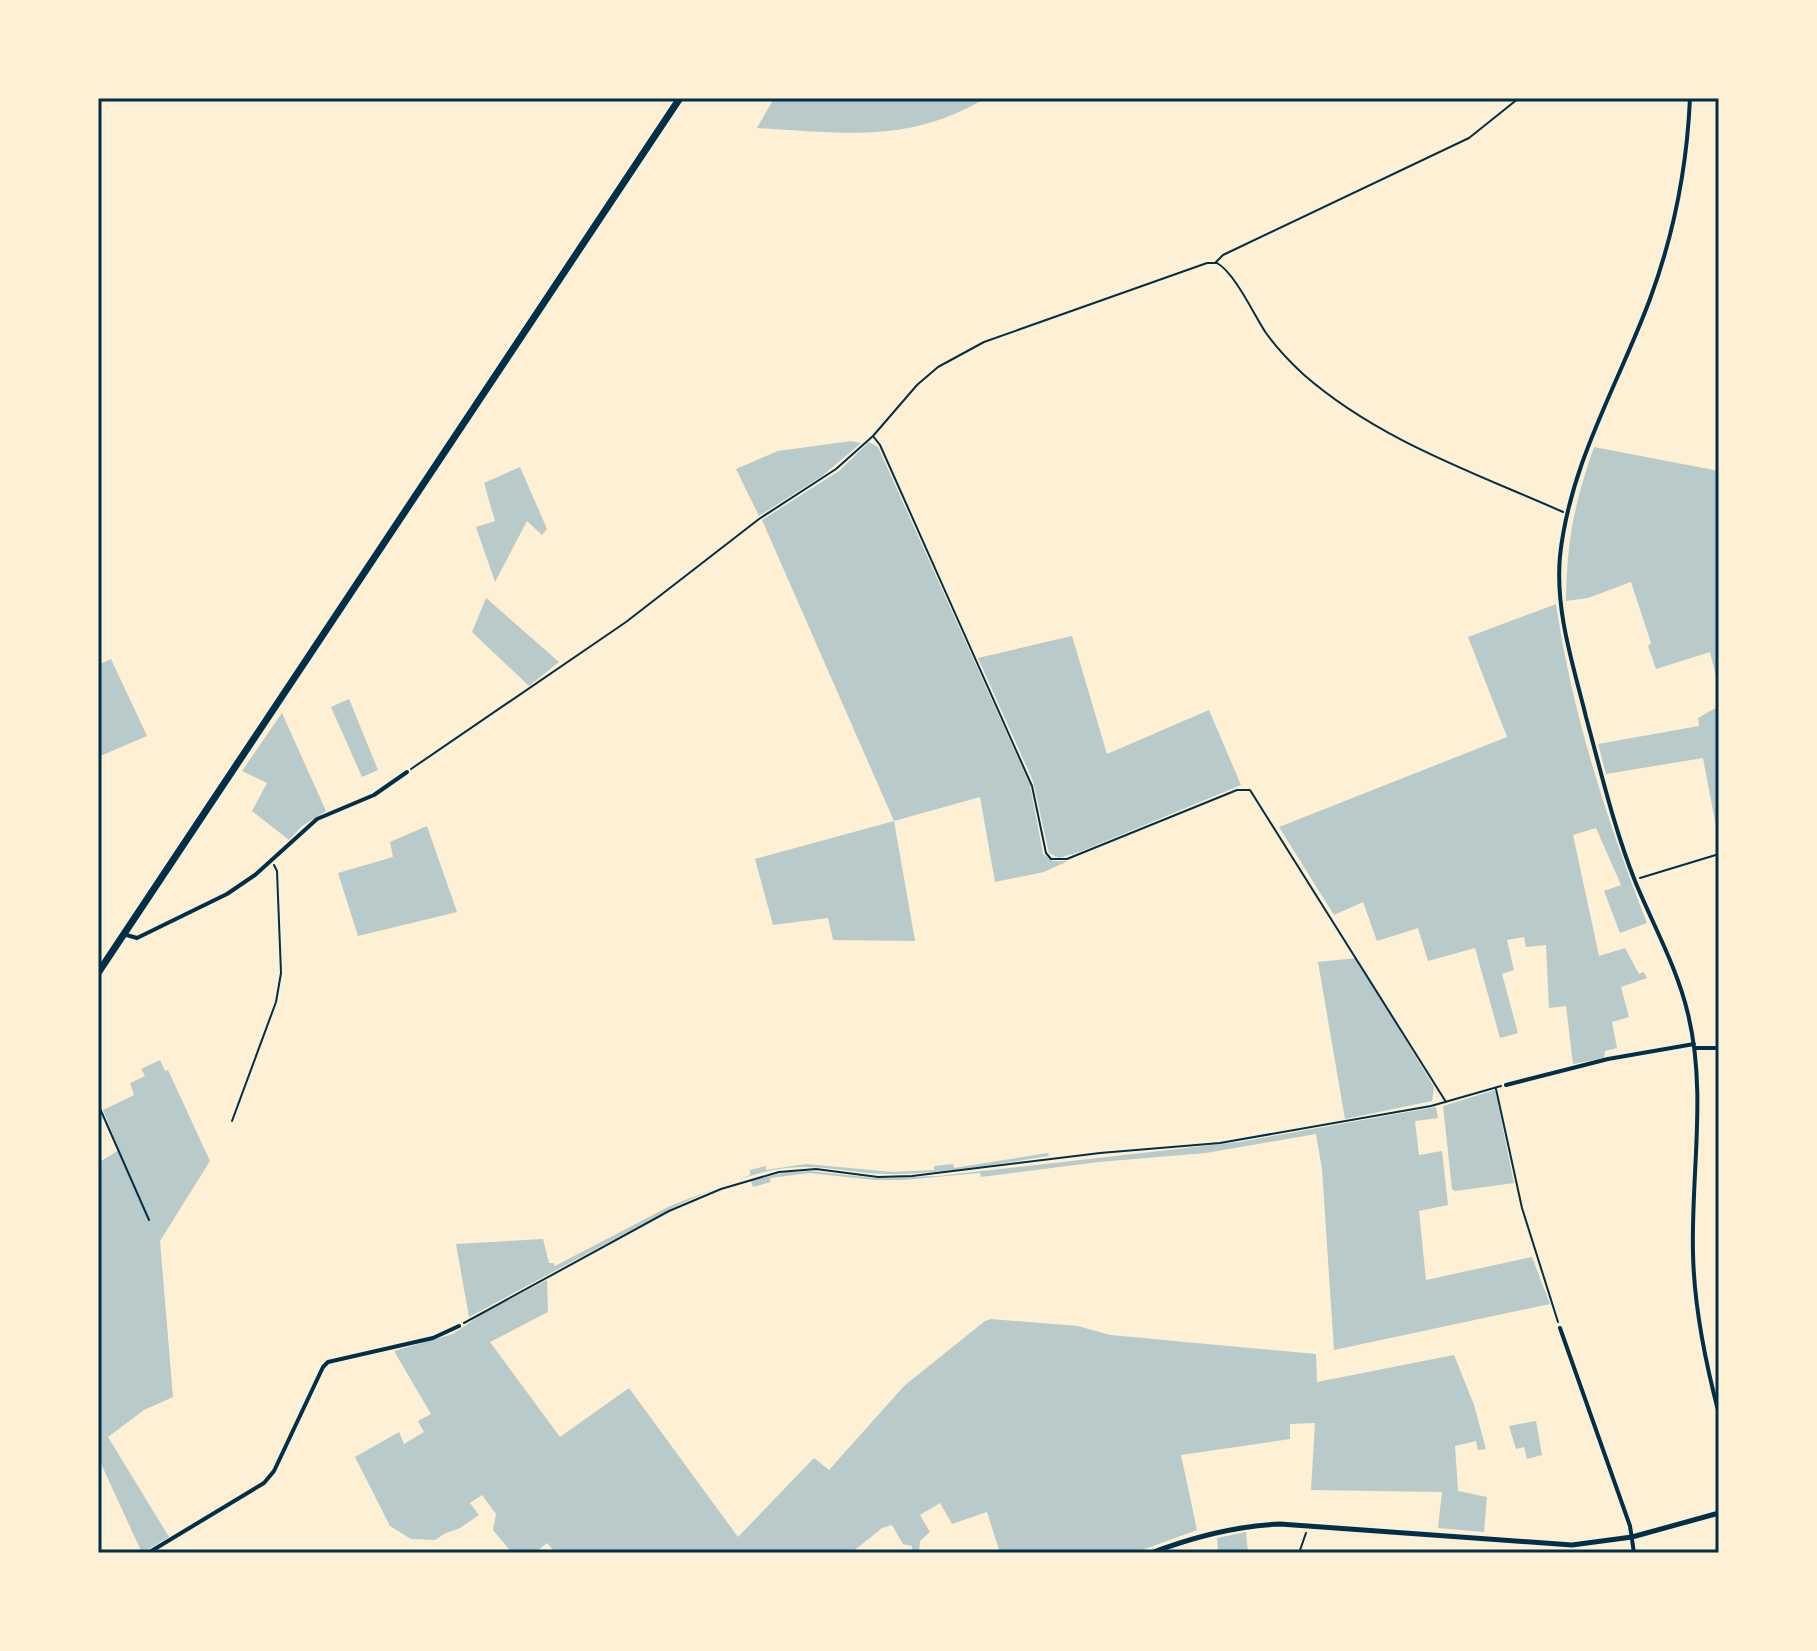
<svg xmlns="http://www.w3.org/2000/svg" width="1817" height="1651" font-family="Mulish,sans-serif">
<rect width="100%" height="100%" fill="#fdf0d5"/>
<path fill="#b9caca" d="M774,98h212c-77,46 -144,35 -229,30z
M851,441l10,2 -39,33 -63,40 -23,-47 42,-18z
M869,442l9,5 152,338 13,69 10,7h15l-24,11 -49,10 -15,-85 -86,24 21,120 -82,-1 -5,-22 -55,7 -18,-66 139,-38 -132,-301 77,-49z
M1594,447l125,24v218l-9,-37 -54,17 -8,-23 3,-3 -20,-61 -43,16 -22,3c1,-62 8,-96 28,-154z
M520,467l27,62 -5,6 -15,-14 -32,61 -19,-55 19,-6 -11,-38z
M486,598l73,64 -30,24 -57,-54z
M1556,604c16,109 51,217 91,319l-27,10 -16,-42 17,-6 -25,-57 -23,7 26,121 26,-8 14,26 5,-2 3,6 -26,9 8,30 -17,5 5,26 -12,3 -1,7 -31,6 -7,-58 -17,2 -3,-63 -20,2 -2,-10 -17,3 7,30 -12,4 16,59 -18,5 -25,-90 -47,13 -10,-33 -41,13 -14,-39 -29,13 -55,-88 228,-90 -39,-100z
M1072,636l35,118 102,-44 32,75 -159,66 -23,7 -10,-5 -16,-72 -55,-123z
M111,659l36,77 -49,21v-92z
M349,699l29,71 -16,7 -31,-70z
M1719,706v136l-16,-84 -97,16 -8,-30 101,-18 -1,-8z
M282,713l44,98 -24,15 -13,14 -37,-29 15,-28 -25,-12z
M427,826l30,86 -99,24 -20,-63 55,-16 -3,-15z
M1356,958l78,129 -2,14 -87,18 -27,-157z
M160,1060l5,11 3,-1 42,91 -50,80 13,156 -29,13 -36,27 61,100 -27,16 -44,-96v-294l21,-13 -16,-40 31,-15 -4,-12 15,-7 -4,-7z
M1495,1090l19,93 -59,8 -3,-2 -9,-83z
M1436,1107l2,11 -23,3 4,34 23,-4 6,54 -29,6 7,69 106,-23 18,47 -216,46 -12,-181 -6,-35 -110,19 -107,9 -118,15 -1,-4 -77,7h-28l-66,-7 -39,5 1,4 -18,5 -2,-6 36,-9 23,-1 65,7 63,-2 301,-34z
M1048,1153l1,3c-51,8 -102,17 -154,18 -30,1 -61,-7 -92,-7 -44,0 -90,22 -129,40l-205,110 -13,-73 87,-5 6,24h4l2,3 115,-60 80,-31v-5l16,-4v4l40,-6 87,8 41,-2v-4l19,-2 1,4z
M547,1280l1,32 -58,30 70,95 69,-49 109,149 76,-79 15,12 75,-84 81,-65 6,-2 87,7 32,9 206,19 1,28 137,-27 20,50 12,44 -8,1 -2,-9 -21,5 3,45 29,6 -3,35 -46,-4 4,-36 -131,-2 4,-67 -25,1v15l-109,16 16,75 -63,23h-134l-13,-41 -35,12 -12,-21 -20,12 10,17 -10,9 -1,12h-7v-7l-9,-2 -11,-19 -10,3 -31,25h-295l-9,-10 -12,10h-23l-19,-23 3,-16 -14,-19 -12,8 9,12 -19,13 -16,6 -9,6 -24,-1 -21,-13 -35,-69 44,-25 5,12 20,-12 -6,-11 13,-7 -37,-63 59,-17 32,-22z
M1536,1421l6,34 -15,4 -3,-12 -8,2 -7,-23z
M1246,1532l2,21h-30l-1,-15z"/>
<g fill="none" stroke-linecap="round" stroke-linejoin="round">
<path stroke="#003049" stroke-width="2" d="M1216,262l7,-7 246,-117 50,-40
M1217,263c18,10 37,52 49,70 10,14 24,29 37,41 75,66 170,98 260,138
M873,436l7,9 152,341 14,67 5,6h16l170,-69h13l196,312
M411,769l215,-147 133,-103 77,-50 37,-33 44,-51 21,-18 46,-25 223,-79h9
M1640,878l79,-24
M1496,1089l26,119 36,114
M98,1104l51,116
M232,1121l44,-119 5,-29 -4,-102 -3,-6
M464,1323l205,-112 52,-22 58,-17 37,-3 62,8 34,-1 188,-23 120,-10 211,-37 70,-20
M1299,1553l7,-20"/>
<path stroke="#003049" stroke-width="4" d="M1690,98c-3,68 -16,136 -40,201 -32,86 -80,164 -90,257 -5,55 13,108 26,161 15,55 28,111 49,164 18,44 42,86 53,133 19,78 3,159 5,239 1,55 12,108 26,161
M123,934l14,4 90,-44 28,-19 62,-56 57,-24 33,-23
M1694,1048h25
M1506,1085l102,-26 86,-15
M1560,1328l70,198 4,27
M148,1553l116,-70 10,-12 49,-104 5,-5 105,-24 26,-12"/>
<path stroke="#003049" stroke-width="5" d="M1151,1553c42,-16 84,-27 129,-29l292,21 60,-8 87,-24"/>
<path stroke="#003049" stroke-width="7" d="M98,973l582,-875"/>
</g>
<rect width="1817" height="1651" fill="none" stroke="#fdf0d5" stroke-width="200"/>
<rect x="100" y="100" width="1617" height="1451" fill="none" stroke="#003049" stroke-width="3"/>
</svg>
